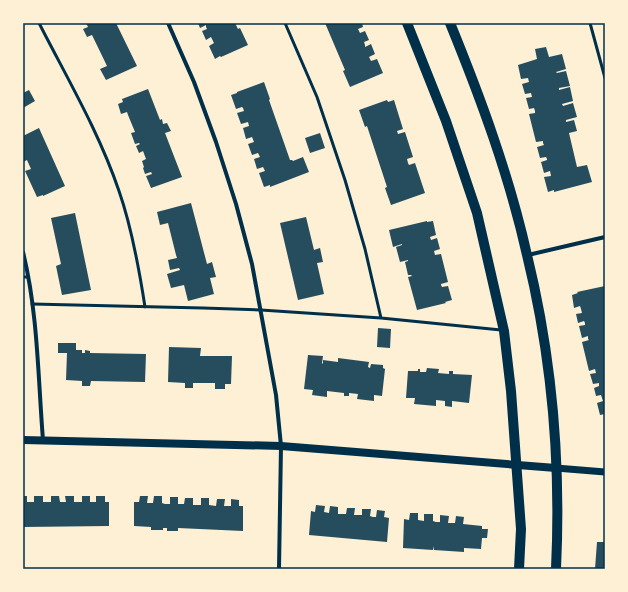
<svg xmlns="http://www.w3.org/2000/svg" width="628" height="592" font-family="'Exo 2',sans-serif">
<rect width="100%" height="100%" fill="#fdf0d5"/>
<path fill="#264d5e" d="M86,23h30l21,43 -31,14 -6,-11 7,-3 -15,-31 -5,2 -4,-8 5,-2z
M198,23h37l3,6 2,-1 8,17 -27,12 -1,-1 -5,3 -6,-13 5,-3 -3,-6 -5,3 -4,-9 5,-2 -1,-2v-2l-6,3z
M325,23h37l1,4 -5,2 2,4 5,-2 4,9 -5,2 1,3v2l6,-3 4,10 -6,3 2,4 6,-2 6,14 -33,14 -7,-16 2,-1z
M546,47l3,10 13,-3 4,15 -10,3 1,1 9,-2 4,15 -11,2v2l11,-3 3,14 -11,3 1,2 10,-3 4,14 -11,3v2l8,-2 3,11 -8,2 8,34 10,-2 5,17 -38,10v-2l-6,2 -4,-15 7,-1 -1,-5 -6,2 -3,-11 6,-2v-1l-1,-2 -6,1 -3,-11 7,-2 -1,-2v-2l-7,1 -7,-28 6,-1v-2l-1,-3 -5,1 -3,-11 6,-1 -1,-4 -6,1 -3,-10 7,-2 -1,-4 -7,1 -3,-14 19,-6 -2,-10z
M264,82l6,17 -1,1 21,60h2l1,1 10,-4 6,15 -39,15v-2l-6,2 -5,-14 6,-2 -2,-4 -6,2 -3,-10 6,-2 -2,-4 -6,2 -4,-11 6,-2 -2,-5 -6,2 -3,-11 6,-2 -1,-4 -7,2 -4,-11 7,-2 -1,-3 -1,-1 -6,2 -5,-14 6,-2v-1z
M148,89l12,31 2,-1 1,5 4,-1 4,8 -6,2 17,44 -31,11 -5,-12 6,-2 -1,-2 -6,2 -2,-6 1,-1 -2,-6 4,-2 -3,-8 -4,2 -3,-7 4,-2 -1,-1 -4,1 -4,-11 4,-1 -7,-17 -1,-3 -6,2 -3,-10 5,-2 -1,-3z
M29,90l6,11 -12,7v-15z
M387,100l1,2 6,-2 9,29 -6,2 1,3 7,-2 8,25 -6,2 1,4 1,2 6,-2 10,30 -34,12 -6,-17 2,-1 -20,-61 -2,1 -6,-17z
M39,128l26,58 -22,10v-1l-6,2 -12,-26 6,-2 -4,-9 -4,2v-26z
M320,133l5,15 -15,5 -5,-15z
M191,203l16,61 5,-2 4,15 -6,1 4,16 -26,7 -4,-16 -13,3 -4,-14 13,-4 -1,-2 -9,2 -2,-10 9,-2 -1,-3 -8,-32 -8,2 -3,-13z
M75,213l16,77 -29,5 -6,-29 5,-2 -10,-46z
M306,217l8,33 6,-2 3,14 -6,1 7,31 -26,6 -18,-77z
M427,221v1l6,-1 3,14 -6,2 1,3 6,-2 3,11 -6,2 1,4 6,-1 7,28 -7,2v1l1,2 6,-1 4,14 -7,2 1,1 -29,7 -9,-33 4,-1 -1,-1h-3l-3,-13 3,-1v-1l-8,2 -4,-15 6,-2v-1l-9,3 -4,-17z
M605,286v128l-5,1 -3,-12 6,-2 -2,-6 -5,1 -2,-8 5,-2v-3l-6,1 -3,-10 6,-1 -1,-4 -6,2 -7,-29 7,-2 -1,-1v-3l-6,2 -3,-12 6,-1v-2l-1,-2 -6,2 -2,-9 6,-1 -1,-4 -1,-3 -6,2 -2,-13 6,-2 -1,-1z
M378,328l13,1 -1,19 -13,-1z
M58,343h18v7h6v3h3v-3l5,1v2l56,1 -1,28 -54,-1 -1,5h-8v-5l-16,-1 1,-27h-9z
M169,347l32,1 -1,8h32l-1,28h-6v5h-10v-6h-22v5h-8v-5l-17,-1z
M308,355l15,1 -1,7 1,1v-4l15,2v-4l31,4 -1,5 2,1 1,-4 12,1v3l2,1 -3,27 -8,-1v6l-17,-2 1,-5 -9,-1v3h-5v-3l-17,-2v6l-15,-2 1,-5 -9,-1z
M427,368l12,1 -1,4 11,1v-3h4v3l19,1 -3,28 -17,-2v6l-7,-1v-5l-9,-1v6l-22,-2 1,-6h-9l2,-27h10v-2h2v3h6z
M23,496h4v6h7v-6h9v6h8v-6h8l1,6h6l-1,-6h9v6h8v-6h8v6h6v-6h9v6h4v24l-86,1z
M140,496h8l-1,7h6l1,-7h8v7l3,1h5v-7h8v7h6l1,-6h8v7h8v-7h8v7l7,1 1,-7h8l-1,7h7v-7l8,1v6h4v25l-65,-3v3h-11v-3h-4v2h-12v-3l-17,-1v-24h5z
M316,505l9,1 -1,6 5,1 1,-7 8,1v7h8l1,-6h8l-1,7h8v-6h9l-1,7 3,1h3l1,-7 8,1 -1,6 5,1 -2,24 -78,-7 2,-24 4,1z
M410,513h8v7l6,1v-7h9v7l3,1h4v-7l9,1 -1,7h7l1,-7 8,1 -1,7 19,2v3h6l-1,9h-5l-1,11 -17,-1v4l-30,-2 -1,-4v4l-15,-1v-5v5l-15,-1 1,-29 5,1z
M597,542h8v27h-10z"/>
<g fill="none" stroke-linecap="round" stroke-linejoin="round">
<path stroke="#003049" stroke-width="3" d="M39,23c28,55 60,109 80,168 13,37 20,77 26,116
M285,23l32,74 28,83 20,69 16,69
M590,23l15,55
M23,277h5
M32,304l171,4 58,2 120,8 120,12"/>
<path stroke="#003049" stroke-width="4" d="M168,23l26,59 22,60 20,62 16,60 24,131 5,51 -2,123
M23,252c15,61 15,126 20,188
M528,255l77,-18"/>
<path stroke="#003049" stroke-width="7" d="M556,468l49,4"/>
<path stroke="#003049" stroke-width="8" d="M23,440l258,6 275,22"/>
<path stroke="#003049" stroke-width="10" d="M407,23l39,98 31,92 27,118 7,60 10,138 -2,40
M450,23c31,76 59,152 77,232 25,102 34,209 29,314"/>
</g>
<rect width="628" height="592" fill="none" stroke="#fdf0d5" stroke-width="48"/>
<rect x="24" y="24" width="580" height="544" fill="none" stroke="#003049" stroke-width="1.5"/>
</svg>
